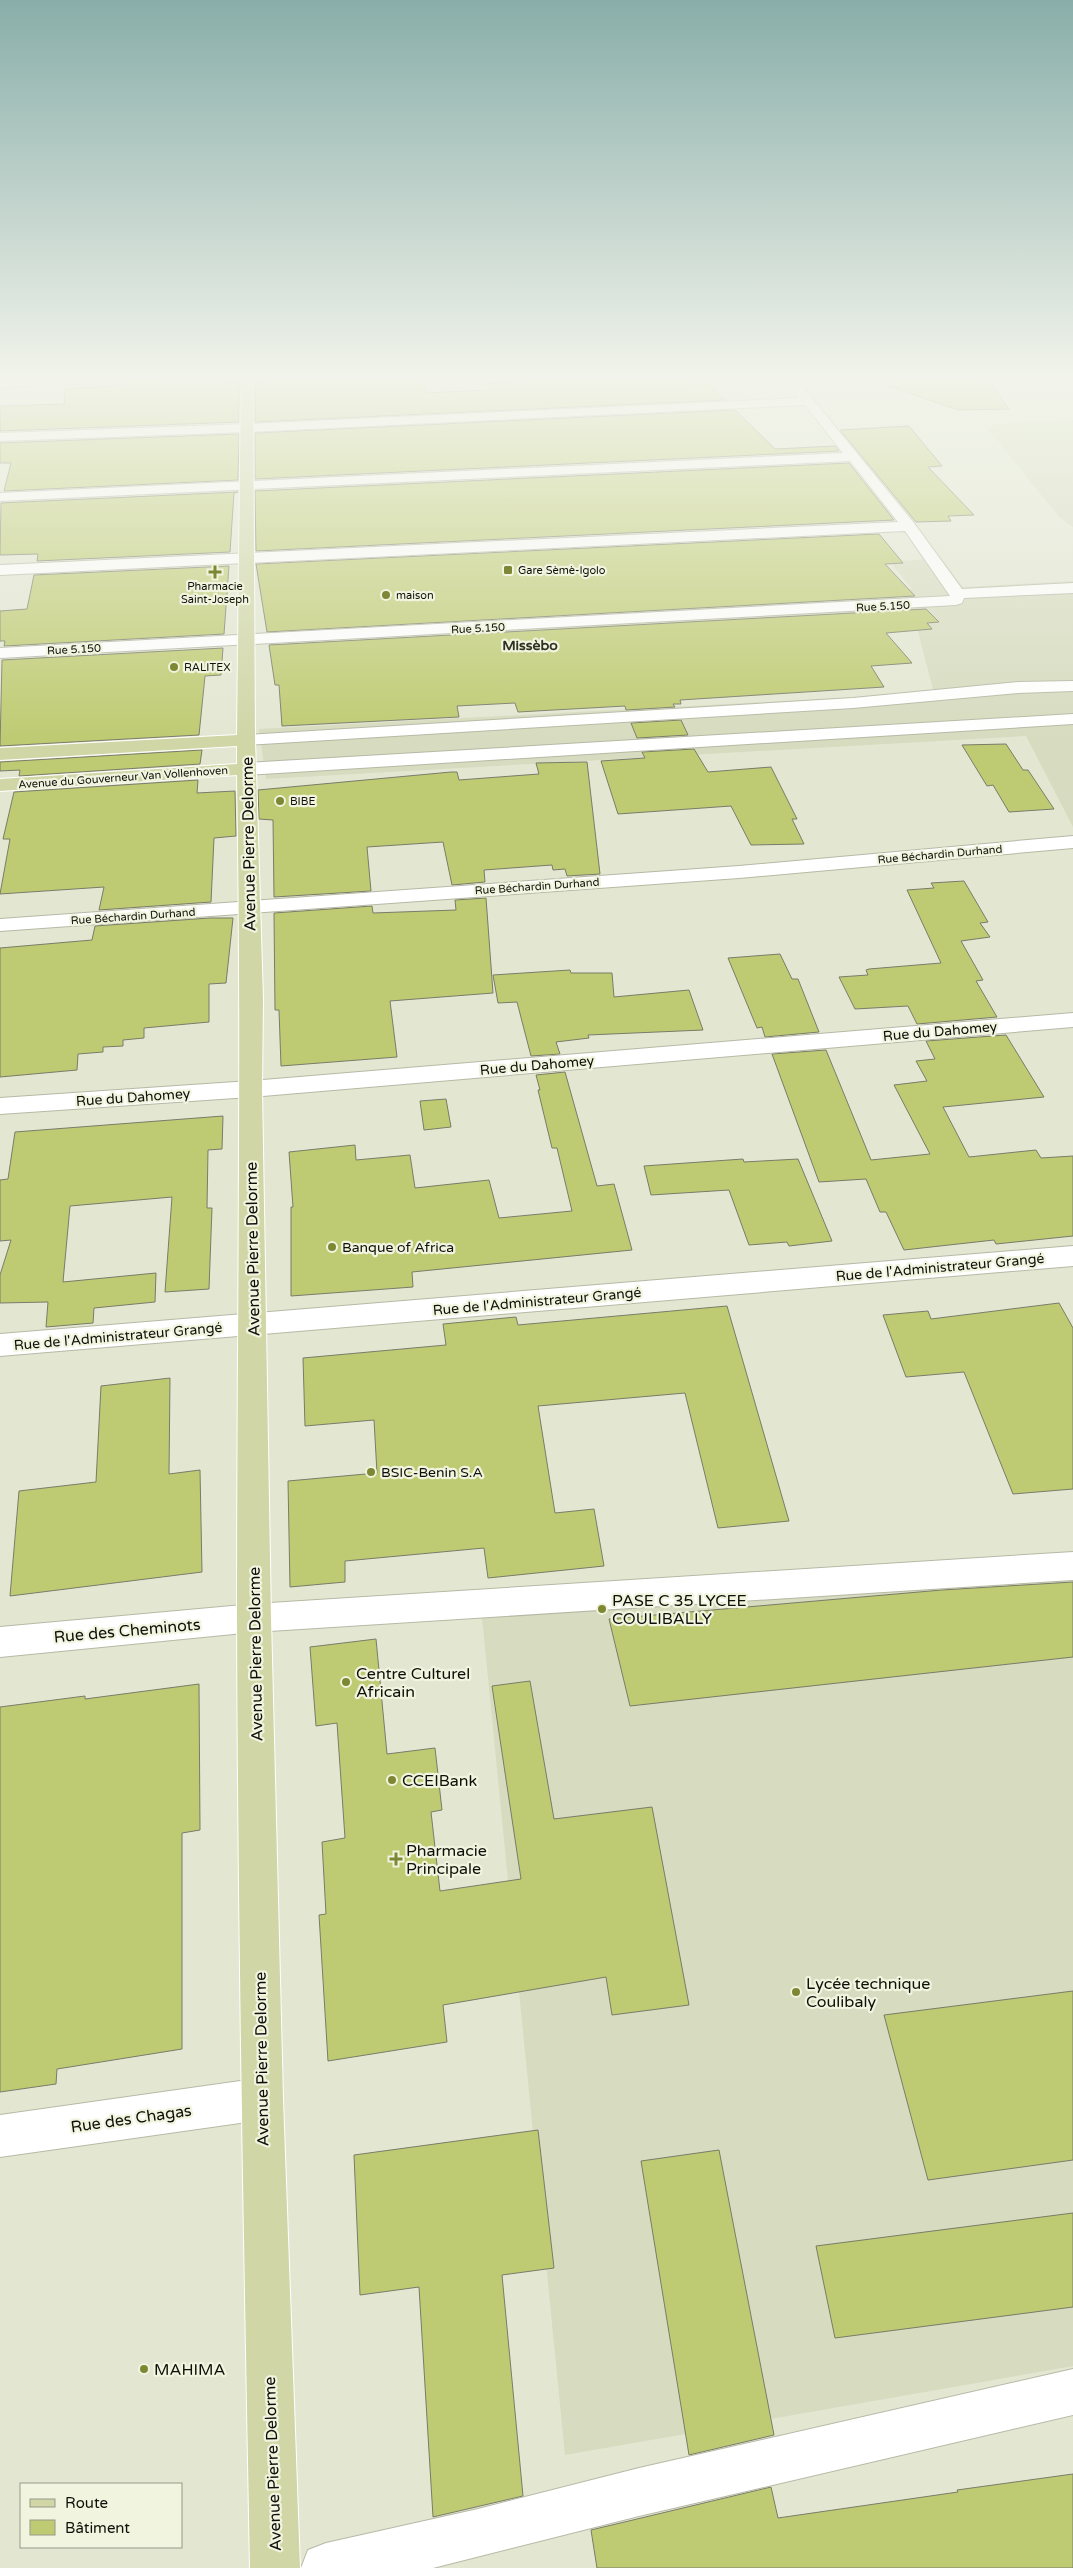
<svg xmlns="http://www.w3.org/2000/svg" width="1073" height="2568" font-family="'Varela Round',sans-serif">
<rect width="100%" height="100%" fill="#e3e7d2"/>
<path fill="#d7dbbf" d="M1073,420v107l-14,-10 -71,-88 8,-5z
M941,558l22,29 110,-6v246l-47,-91 -760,43 -7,-50 675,-36 -21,-81 -413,24 -19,-20 431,-27 -22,-27z
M1073,1569v797l-508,89 -83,-837z"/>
<path fill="#bfcb72" stroke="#797c69" d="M137,380l102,2v40l-239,9v-25l64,-2 1,-15 52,-3 1,-5z
M297,380h126l4,13 62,-3 -2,-7 56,-3h147l5,5 13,-1 16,16 -469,22v-40z
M886,380h102l21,29 -51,1 -72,-25z
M735,410l40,39 60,-3 4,5 -584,28v-46z
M909,426l33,40 -14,1 46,48 -26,1 3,5 -35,1 -76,-92z
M239,434l-1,46 -234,11 7,-28h-11v-20z
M849,463l45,57 -638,31 -1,-60z
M238,492l-4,1 -4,59 -193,9 1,-7 -38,1 1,-52z
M879,534l24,29 -18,1 30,32 -648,36 -11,-68z
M229,566l-5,68 -220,12 1,-5h-5v-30l27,-2 7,-34z
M926,609l13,13 -12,1 5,6 -46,4 26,30 -41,3 13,21 -204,13 1,4h-8l2,3 -49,3 -1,-4 -107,6 -3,-9 -58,3 2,11 -177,9 -3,-41h-4l-6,-40z
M223,648l-2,27 -16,1 -6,59 -199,11 2,-86z
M681,720l7,15 -51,3 -6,-15z
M1006,744l17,26h5l26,39 -45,3 -16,-27 -6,1 -25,-41z
M694,749l14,23 63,-5 26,52h-5l12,25 -53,1 -20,-39 -113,8 -17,-53 44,-3 -3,-6z
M202,750l-2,14 -181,12 1,-6 -20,1v-9z
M587,762l13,112 -33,2 -2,-7 -12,1 -1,-5 -68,5 1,12 -33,3 -9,-43 -76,5 4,44 -97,6 -1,-77 -14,-1 -1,-29 193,-18h6l2,8 80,-6 -3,-11z
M198,780l-1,13 38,-2 1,45 -22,2 -3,64 -112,8 5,-23 -104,7 10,-55h-7l11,-47z
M964,881l24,41 -8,1 10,14 -29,4 22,39 -7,1 21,36 -80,7 -9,-18 -53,3 -16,-32 29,-2 -2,-5 3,-1 72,-6 -34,-73 27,-2 -3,-5z
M486,898l7,95 -103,8 7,56 -116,9 -2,-56h-4l-1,-97 98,-7 1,7 83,-3 -1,-10z
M210,918h23l-7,65 -17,1v38l-65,6v10l-21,2v6l-20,1v5l-25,2 -1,16 -77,7v-129l92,-8 3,-14z
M780,954l12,25h6l21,53 -54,5 -3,-10 -5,1 -29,-70z
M570,970l1,3h41l2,24 75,-7 14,40 -115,5 1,3 -33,4 4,12 -29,2 -14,-54 -19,1 -5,-28z
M1006,1035l38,62 -101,10 26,50 67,-7 5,8 32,-2v80l-77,8 -2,-4 -90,10 -18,-38h-6l-14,-33 -47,3 -47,-128 54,-4 45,110 59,-6 -36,-69 33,-4 -11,-20 19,-2 -9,-18z
M565,1072l32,114 17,-2 18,66 -220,22 1,15 -122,9v-89h2l-4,-55 66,-7 1,15 54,-5 5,33 74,-8 10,38 73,-7 -15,-63h-5l-14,-58h2l-4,-15z
M446,1099l5,28 -27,3 -4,-29z
M223,1116l-1,33 -14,1 -1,58h5l-3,81 -44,3 7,-95 -102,9 -7,76 93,-9 -1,29 -61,6 -1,15 -47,4 2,-25 -48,1v-28l11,-35 -11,1v-61l8,-1 7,-47z
M743,1159l1,3 54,-3 34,82 -43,5 -2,-4 -38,3 -20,-55 -78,5 -7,-29z
M1059,1303l14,25v161l-60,5 -49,-122 -58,5 -23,-62 45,-4 3,8z
M727,1306l62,215 -71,7 -33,-135 -147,13 17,107 39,-4 10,57 -116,12 -4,-30 -139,13v21l-55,5 -2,-106 89,-8 -3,-53 -69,6 -2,-68 143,-13 -3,-21 73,-7 2,8z
M170,1378l-1,96 31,-4 2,102 -192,24 9,-105 77,-9 5,-96z
M1073,1582v75l-443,49 -21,-87 333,-29z
M376,1639l11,115 48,-6 7,62 -11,2 9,79 81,-12 -29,-193 38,-5 24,138 98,-12 37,198 -77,10 -6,-38 -163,28 4,37 -119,19 -9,-146 7,-1 -4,-72 23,-4 -8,-115 -21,3 -6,-79z
M199,1684l1,146 -18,3v216l-125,20 -1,15 -56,8v-385l85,-11v3z
M1073,1991v169l-145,20 -44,-165z
M538,2130l16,138 -52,7 21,221 -90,21 -14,-230 -59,8 -6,-140z
M719,2150l55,285 -85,20 -48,-294z
M1073,2213v94l-238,31 -19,-92z
M1073,2474v94h-476l-6,-38 180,-43 7,31 180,-26 -1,-2z"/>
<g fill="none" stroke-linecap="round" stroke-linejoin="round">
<defs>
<path id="minor" d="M0,380h85l-6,4 -79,3z
M785,380h12l117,143 48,66 111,-6v10l-109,5 -2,5 -6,2 -956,53v-10l950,-52 -45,-65 -905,44v-10l898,-43 -48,-61 -850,40v-8l843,-40 -38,-48 -558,27 -247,9v-8l247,-9 552,-26z
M1073,681v10l-55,2 -165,15 -607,37 -6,-1 -3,-4 3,-4 6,-1 607,-37 165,-16z
M1073,714v10l-826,51 -7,-2 -2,-4 2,-4 7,-2z
M1073,836v12l-334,30 -739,53v-12l739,-53z
M1073,1013v14l-823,70 -250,17v-16l250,-17z
M1073,1246v20l-1073,90v-22z
M1073,1552v28l-819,52 -254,25v-30l254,-23z
M262,2078l15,6 6,15 -6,15 -15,6 -262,37v-42z
M1073,2369v46l-434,101 -206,52h-132l7,-18 18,-7 152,-34 161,-41z"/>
<path id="major" d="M241,380h12l2,360 8,259 -1,90 9,529 12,481 17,469h-50c-6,-318 -12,-637 -13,-955 0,-279 5,-559 0,-838l-237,16v-12l237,-15v-18l-237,14v-12l237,-13z"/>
</defs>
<use href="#minor" stroke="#b6b9a5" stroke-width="2"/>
<use href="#major" stroke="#fff" stroke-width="2"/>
<use href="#minor" fill="#fff" fill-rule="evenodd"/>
<use href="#major" fill="#d0d6a6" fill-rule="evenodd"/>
</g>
<linearGradient id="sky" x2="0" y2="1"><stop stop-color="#89aea9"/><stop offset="0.51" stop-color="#f2f4eb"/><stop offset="1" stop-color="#f2f4eb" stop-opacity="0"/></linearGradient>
<rect width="1073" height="740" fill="url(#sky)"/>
<g fill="#7e8733" stroke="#f1f4df" stroke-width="2">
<rect x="503" y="565" width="10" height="10" rx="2.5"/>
<path d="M212.5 564.5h5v5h5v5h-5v5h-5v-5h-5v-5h5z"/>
<circle cx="386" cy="595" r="5"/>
<circle cx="174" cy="667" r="5"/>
<circle cx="280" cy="801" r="5"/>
<circle cx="332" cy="1247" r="5"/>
<circle cx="371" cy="1472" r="5"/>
<circle cx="602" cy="1609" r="5"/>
<circle cx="346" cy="1682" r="5"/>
<circle cx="392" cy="1780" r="5"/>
<path d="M393.5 1851.5h5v5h5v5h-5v5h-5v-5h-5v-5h5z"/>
<circle cx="796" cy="1992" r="5"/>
<circle cx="144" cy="2369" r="5"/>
</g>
<g text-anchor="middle" stroke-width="4.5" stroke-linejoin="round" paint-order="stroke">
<g font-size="11" fill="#0f1009" stroke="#f1f4df" text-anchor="start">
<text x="518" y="574">Gare Sèmè-Igolo</text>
<text x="215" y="590" text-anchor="middle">Pharmacie<tspan x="215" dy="13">Saint-Joseph</tspan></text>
<text x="396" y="599">maison</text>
<text x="184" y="671">RALITEX</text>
<text x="290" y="805">BIBE</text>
</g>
<g font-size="11" fill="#0f1009" stroke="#f1f4df">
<text transform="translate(883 606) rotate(-3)" y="4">Rue 5.150</text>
<text transform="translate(478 628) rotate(-3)" y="4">Rue 5.150</text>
<text transform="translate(74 649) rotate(-3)" y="4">Rue 5.150</text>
<text transform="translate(123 777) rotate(-4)" y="4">Avenue du Gouverneur Van Vollenhoven</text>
<text transform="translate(940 854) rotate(-5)" y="4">Rue Béchardin Durhand</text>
<text transform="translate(537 886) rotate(-4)" y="4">Rue Béchardin Durhand</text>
<text transform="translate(133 916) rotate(-4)" y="4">Rue Béchardin Durhand</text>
</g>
<g font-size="14" font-weight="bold" fill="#2f3221" stroke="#f1f4df">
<text x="530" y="650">Missèbo</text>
</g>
<g font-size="14" fill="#0f1009" stroke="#f1f4df">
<text transform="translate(940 1031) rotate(-5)" y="5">Rue du Dahomey</text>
<text transform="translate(537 1065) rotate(-5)" y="5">Rue du Dahomey</text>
<text transform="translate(133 1097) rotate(-4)" y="5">Rue du Dahomey</text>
<text transform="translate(940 1267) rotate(-5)" y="5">Rue de l'Administrateur Grangé</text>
<text transform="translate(537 1301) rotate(-5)" y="5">Rue de l'Administrateur Grangé</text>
<text transform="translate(118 1336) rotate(-5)" y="5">Rue de l'Administrateur Grangé</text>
</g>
<g font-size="14" fill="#0f1009" stroke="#f1f4df" text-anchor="start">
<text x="342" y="1252">Banque of Africa</text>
<text x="381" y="1477">BSIC-Benin S.A</text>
</g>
<g font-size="16" fill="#0f1009" stroke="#f1f4df">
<text transform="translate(248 844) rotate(-91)" y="6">Avenue Pierre Delorme</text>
<text transform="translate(252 1249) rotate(-91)" y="6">Avenue Pierre Delorme</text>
<text transform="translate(127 1630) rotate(-5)" y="6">Rue des Cheminots</text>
<text transform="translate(255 1654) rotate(-91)" y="6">Avenue Pierre Delorme</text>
<text transform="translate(261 2059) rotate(-91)" y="6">Avenue Pierre Delorme</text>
<text transform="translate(131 2118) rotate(-8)" y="6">Rue des Chagas</text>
<text transform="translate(272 2464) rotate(-92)" y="6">Avenue Pierre Delorme</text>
</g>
<g font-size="16" fill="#0f1009" stroke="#f1f4df" text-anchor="start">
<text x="612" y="1606">PASE C 35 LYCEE<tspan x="612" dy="18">COULIBALLY</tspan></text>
<text x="356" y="1679">Centre Culturel<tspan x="356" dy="18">Africain</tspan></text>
<text x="402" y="1786">CCEIBank</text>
<text x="406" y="1856">Pharmacie<tspan x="406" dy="18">Principale</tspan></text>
<text x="806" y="1989">Lycée technique<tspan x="806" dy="18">Coulibaly</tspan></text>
<text x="154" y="2375">MAHIMA</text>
</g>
</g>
<rect x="20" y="2483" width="162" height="65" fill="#f1f4df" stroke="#979989"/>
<rect x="30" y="2499" width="25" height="8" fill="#d0d6a6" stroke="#979989"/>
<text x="65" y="2508" font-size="15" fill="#0f1009">Route</text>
<rect x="30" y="2520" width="25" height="15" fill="#bfcb72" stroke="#979989"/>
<text x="65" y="2533" font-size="15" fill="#0f1009">Bâtiment</text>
</svg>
